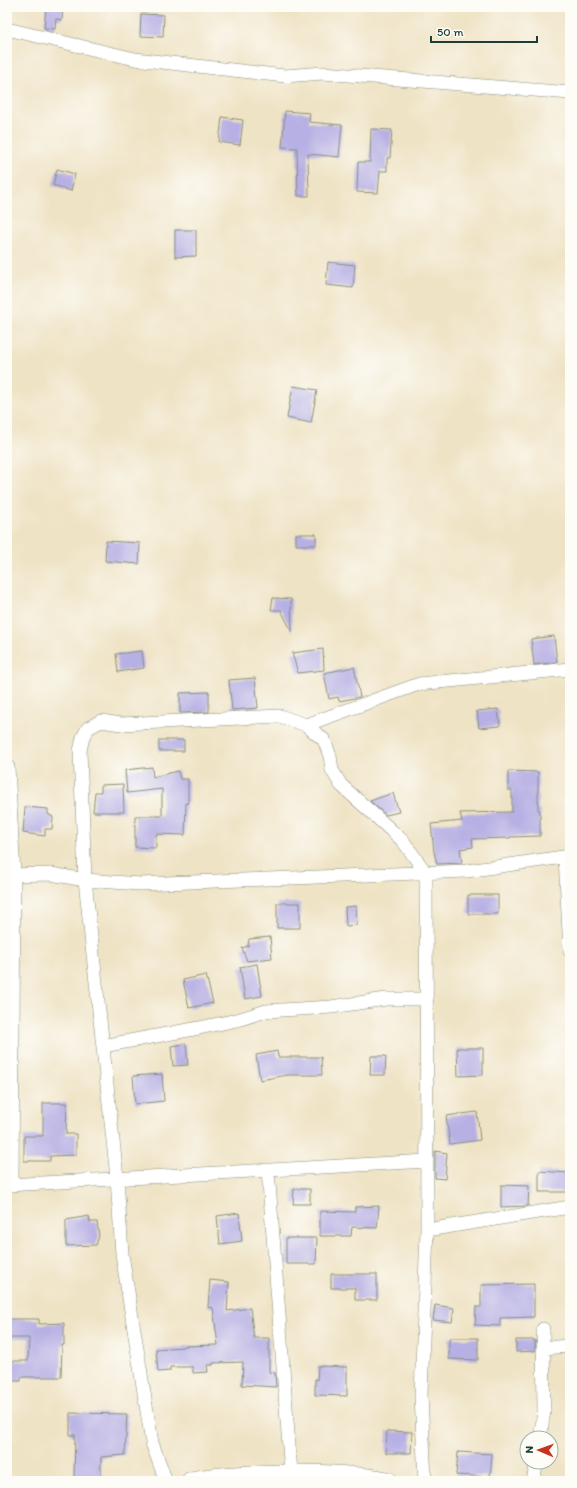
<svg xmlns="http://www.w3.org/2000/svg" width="577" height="1488" font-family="Itim,sans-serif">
<rect width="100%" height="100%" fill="#fdfcf7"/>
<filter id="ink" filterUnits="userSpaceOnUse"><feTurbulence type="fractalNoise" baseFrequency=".025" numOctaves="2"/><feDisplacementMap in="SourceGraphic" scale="8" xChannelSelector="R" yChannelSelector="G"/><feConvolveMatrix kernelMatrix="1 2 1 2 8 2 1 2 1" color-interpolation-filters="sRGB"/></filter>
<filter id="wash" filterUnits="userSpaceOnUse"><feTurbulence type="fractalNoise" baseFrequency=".012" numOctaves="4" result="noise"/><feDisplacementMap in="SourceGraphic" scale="16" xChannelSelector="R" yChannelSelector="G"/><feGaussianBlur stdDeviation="0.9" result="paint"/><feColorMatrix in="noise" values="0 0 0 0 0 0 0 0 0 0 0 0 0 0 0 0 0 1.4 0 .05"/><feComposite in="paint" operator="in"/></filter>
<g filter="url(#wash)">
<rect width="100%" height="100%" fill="#efe3c5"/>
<g id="blocks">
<path fill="#b7b0e4" d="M46,7h17l-1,13 -6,-1 -1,10 -11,-1z
M141,14l23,1 -1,22 -23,-1z
M285,111l25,2 -1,9 33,3 -3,32 -31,-3 1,42h-11l-1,-48 -15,-1z
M222,117l21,3 -3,25 -21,-3z
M371,129l21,1 -2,28h-3v13h-7l-2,22 -21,-1 1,-30h12z
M57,169l18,5 -4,17 -18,-6z
M175,230h21v26l-21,1z
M328,262l27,3 -2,23 -27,-3z
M293,386l24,4 -6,33 -24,-5z
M296,534h20v11h-20z
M106,541l34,2 -1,21 -34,-3z
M273,598l18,1 1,33 -11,-22h-10z
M554,636l3,26 -23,3 -3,-26z
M323,649l1,21 -26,3 -6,-20z
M142,651l2,17 -26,4 -2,-18z
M354,667l6,30 -21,4 -1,-4 -9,2 -5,-26z
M255,678l3,30 -26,2 -3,-30z
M209,692v20l-29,1v-20z
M498,709l2,17 -21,2 -2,-17z
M159,740h25v11h-25z
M152,767l1,10 25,-6 2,8h8v24h-2l-1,32 -29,-1v14l-21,-1v-31h27v-27l-35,4 -2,-23z
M508,771l30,1v38h2v26l-30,1v1l-38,1 1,8 -13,2 2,14 -25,1 -3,-12 -3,-28 31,-3 -2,-8 52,-1v-22h-4z
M123,784l1,28h-31l2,-20h6v-7z
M393,793l6,19 -13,3 -16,-14z
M25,807l23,2v5l5,3 -1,12h-7v7l-22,-3z
M468,895h30v19h-30z
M277,903h23v25h-23z
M356,906l1,19 -11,1 -1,-19z
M270,937l2,21 -25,3 -5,-13 6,-2 1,-7z
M257,964l5,32 -17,3 -5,-32z
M206,975l7,28 -24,5 -6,-28z
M186,1044l2,21 -15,1 -2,-20z
M457,1048h26v27l-25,1z
M277,1051l1,6h43l1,18h-34l-28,5 -4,-25z
M371,1056h15l-1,19h-15z
M162,1074l2,27 -29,3 -2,-28z
M43,1103h24l-1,31h10v21l-26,1v5h-26v-25h19z
M477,1112l3,28 -30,4 -4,-28z
M435,1151l12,2 -2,26 -10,-1z
M539,1171l31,2v19h-31z
M501,1185l28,1 -1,20 -27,1z
M294,1189h16v15h-17z
M379,1206l-2,22 -25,-1 -1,9h-31v-25l35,1v-5z
M239,1213l3,28 -22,3 -3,-28z
M89,1216l1,6h7l2,14 -3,9 -30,1v-26z
M286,1238h31l-1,26h-30z
M331,1274h46v26h-22v-12h-24z
M210,1280l19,2 -2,29 23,-3 4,30h15v34l6,1 1,14 -34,-2 1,-23 -30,1v2h-6l1,7 -15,1v-6h-23v4l-12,1 -2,-23 27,-2v-1l35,-1 -5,-37 -5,-1z
M534,1284v33l-34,1v8l-25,-1 1,-18h5v-22z
M435,1305l19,3 -2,14 -19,-2z
M7,1319h32v5l25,-1v22h-2l-1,32h-40v4h-14v-20h21l1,-23h-22z
M449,1338h29v22l-29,-1z
M516,1340h19v11l-19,1z
M318,1366l29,1v29l-32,-1v-16l2,1z
M70,1413l57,1 -2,41 -24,2v22h-27l1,-44h-5z
M387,1431l25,1 -1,21h-25z
M458,1452l34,2 -2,23 -34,-2z"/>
</g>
</g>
<g filter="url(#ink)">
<use href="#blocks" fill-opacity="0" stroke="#87907c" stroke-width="1"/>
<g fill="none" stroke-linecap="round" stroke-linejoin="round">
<defs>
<path id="street" d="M7,29l128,30 150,17 38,-3 247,20
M306,725l113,-41 151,-15
M8,767l6,108 -2,310
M565,857l5,94
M7,875l44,-1 34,6 55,4 327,-13 103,-15
M103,1046l96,-18 38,-8 29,-9 65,-4 55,-8h41
M268,1170l23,303
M7,1185l420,-24
M427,1230l143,-23
M543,1348l27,-2
M540,1438l4,-27 -1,-82
M166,1481l-14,-38 -30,-189 -5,-76 -32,-298 -5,-129 3,-14 5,-9 13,-7 20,3 159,-8 26,9 18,15 6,16 2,14 9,15 62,56 23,32 1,357 -6,165 4,86
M533,1481l4,-19"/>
<path id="secondary" d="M191,1481c20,-4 40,-5 61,-6 45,-2 91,-2 136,6"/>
</defs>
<use href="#street" stroke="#87907c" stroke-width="14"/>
<use href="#secondary" stroke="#87907c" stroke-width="20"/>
<use href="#street" stroke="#fff" stroke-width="13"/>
<use href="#secondary" stroke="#fff" stroke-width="19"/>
</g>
</g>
<rect width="577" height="1488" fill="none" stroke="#fdfcf7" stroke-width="24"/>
<g transform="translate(539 1450) rotate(272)"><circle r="19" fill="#fdfcf7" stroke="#a4b0a9"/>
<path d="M0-3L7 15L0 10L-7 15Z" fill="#c8321e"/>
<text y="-6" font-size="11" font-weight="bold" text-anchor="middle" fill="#1f3d34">N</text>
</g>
<path d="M431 36v6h106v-6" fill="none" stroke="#1f3d34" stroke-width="2"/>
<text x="437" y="36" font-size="12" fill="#1f3d34" stroke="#fdfcf7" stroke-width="3" paint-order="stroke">50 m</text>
</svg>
